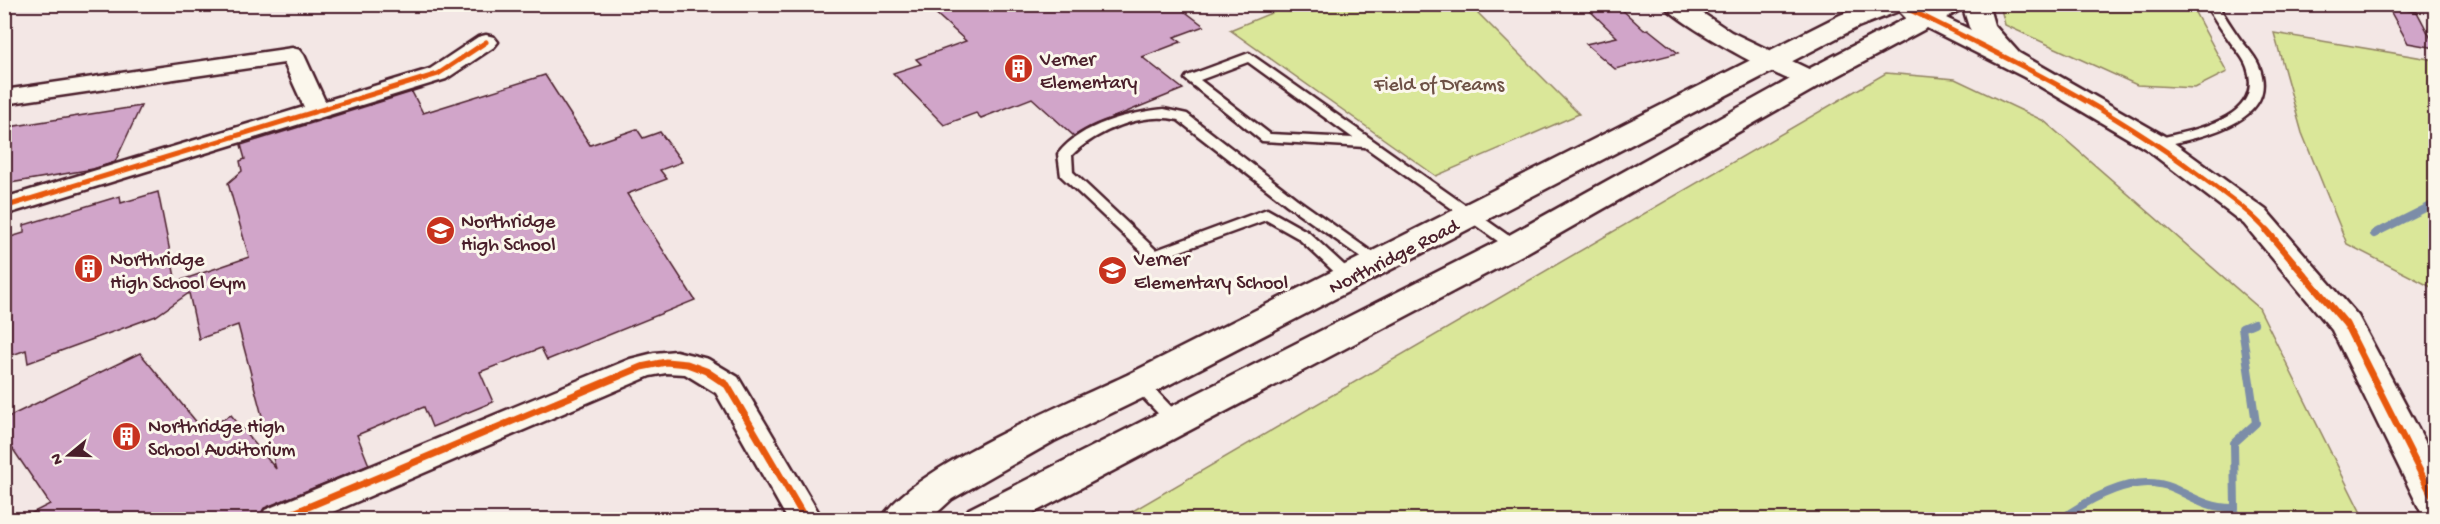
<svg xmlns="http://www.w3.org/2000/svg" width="2440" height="524" font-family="'Gochi Hand',sans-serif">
<rect width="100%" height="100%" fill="#f3e7e5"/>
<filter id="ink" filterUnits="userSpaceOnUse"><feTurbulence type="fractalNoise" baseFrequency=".0167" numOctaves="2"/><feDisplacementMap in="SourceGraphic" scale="12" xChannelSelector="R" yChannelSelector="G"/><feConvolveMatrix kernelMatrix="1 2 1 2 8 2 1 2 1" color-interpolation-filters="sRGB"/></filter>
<g filter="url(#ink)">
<path fill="#dae799" stroke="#928362" stroke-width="1.5" d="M1293,4l177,1 109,109 -143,62 -206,-146z
M2000,5h191l36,67 -32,16 -58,-3 -132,-60z
M2274,33l161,27v229l-88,-45 -45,-111z
M1886,73l69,6 89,42 215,187 105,211h-1245z"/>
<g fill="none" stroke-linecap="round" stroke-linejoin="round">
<path stroke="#7b8da8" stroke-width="7" d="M2376,233l60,-30"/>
<path stroke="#7b8da8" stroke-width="8" d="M2374,234l5,-3
M2060,520c30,-22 76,-48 113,-32 21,10 38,21 62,20l-1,-65 22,-20 -14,-95 12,-5"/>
</g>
<path fill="#d1a5c9" stroke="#4a1f2b" stroke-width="1.5" d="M948,4h227l29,22 -30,11 7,5 -39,15 41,32 -91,37 -18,10 -42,-38 -51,20 -5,-5 -32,12 -51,-52 28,-9 -5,-5 50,-18 -34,-31z
M1583,4h33l28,26 4,-1 30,24 -63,16 -29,-25 31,-7z
M2388,7l29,5 19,36 -28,-5z
M545,75l45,70 47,-16 6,9 17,-6 22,30 -22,8 7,9 -40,15 68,106 -148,60 -6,-12 -61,24 13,30 -61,25 -8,-20 -67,28 12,30 -105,43 -4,7 -11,4h-229l30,-15 -46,-68v-17l136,-66 63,77 28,-15 45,54 -38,-144 -39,14 -10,-46 -33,23 -128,47 -2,-13 -22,8v-119l20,-6v-8l96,-29 1,7 37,-11 18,90 73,-25 -21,-74 14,-12 -2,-10 5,-2 -4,-14 171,-53 11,21z
M141,106l-26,56 -22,7 -89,15v-49l5,-8z"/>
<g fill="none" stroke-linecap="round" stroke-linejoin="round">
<defs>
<path id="lane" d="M2205,4h12c8,12 15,24 23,35 7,9 15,17 19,27 23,58 -64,72 -103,81l-5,-1 -2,-3 2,-3c37,-9 115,-19 96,-73 -4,-11 -12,-18 -18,-27 -9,-12 -16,-24 -24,-36z
M1249,53l270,190 2,3 -2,3h-10l-144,-102 -103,-6 -77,-62 2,-3zM1248,62l105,76 -83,-4 -70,-54z
M1164,109l23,5 110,85 86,61 3,3 -3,3h-10l-86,-61 -109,-85c-34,-9 -82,11 -106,35l1,17 83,78 111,-41 41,23 49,45 -3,4h-10l-46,-43 -32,-18 -107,39h-10l-88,-83 -3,-22c23,-30 71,-41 106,-45z
M1140,378l6,2 35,37 3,4 -3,4 -6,2 -6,-2 -35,-37 -2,-4 2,-4z"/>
<path id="street" d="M1663,4h26l42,28 88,42 4,5 -4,5c-1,0 -7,2 -9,2 -21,-1 -134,-63 -147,-82z
M486,35l8,2 4,5 -4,5 -48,32 -442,136v-17l300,-91 -20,-44 -280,41v-14l288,-42 8,2 4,5 21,46 105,-32 48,-32z
M676,351l32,8 30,18 85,143h-35l-72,-127 -31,-19 -19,-1 -16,3 -336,144h-54l5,-10 365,-151 24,-6z"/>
<path id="secondary" d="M1868,4h49l9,4 7,-4h55l6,21 25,28 147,84 100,73 92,106 78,146v57l-14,-5 -90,-184 -88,-106 -98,-75 -122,-72 -97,-49 -106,57 -295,168 -506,267h-57l6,-11 533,-270 299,-166 105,-55 -7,-7 -41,16 -705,366 -99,48 -102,58 -23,21h-48c26,-51 191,-119 246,-145l713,-360zM1963,8l6,19 2,3 -25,-12z"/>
</defs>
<use href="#lane" stroke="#4a1f2b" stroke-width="5"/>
<use href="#street" stroke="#4a1f2b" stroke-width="5"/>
<use href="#secondary" stroke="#4a1f2b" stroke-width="5"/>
<use href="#lane" fill="#fbf7ec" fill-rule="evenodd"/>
<use href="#street" fill="#fbf7ec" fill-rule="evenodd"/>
<use href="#secondary" fill="#fbf7ec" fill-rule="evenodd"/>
<defs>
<path id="cycleway-far1" d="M1898,4c104,51 208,101 301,171 24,18 50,35 70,58
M4,207l434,-133 48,-32"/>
<path id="cycleway" d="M2267,231l79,93 90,179
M277,520l364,-153 25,-5 21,2 19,7 21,14 79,135"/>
</defs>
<use href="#cycleway-far1" stroke="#fbf7ec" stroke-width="8"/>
<use href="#cycleway" stroke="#fbf7ec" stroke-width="10"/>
<use href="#cycleway-far1" stroke="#e8590c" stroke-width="5"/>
<use href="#cycleway" stroke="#e8590c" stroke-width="7"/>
</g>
</g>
<defs>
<symbol id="building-disc" viewBox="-11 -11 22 22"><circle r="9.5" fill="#c8321e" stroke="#fbf7ec"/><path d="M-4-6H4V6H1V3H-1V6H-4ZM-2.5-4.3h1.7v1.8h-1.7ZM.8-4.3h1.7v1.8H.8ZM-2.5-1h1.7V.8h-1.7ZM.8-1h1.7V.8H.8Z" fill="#fff"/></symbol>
<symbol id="school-disc" viewBox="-11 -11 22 22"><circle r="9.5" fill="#c8321e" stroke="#fbf7ec"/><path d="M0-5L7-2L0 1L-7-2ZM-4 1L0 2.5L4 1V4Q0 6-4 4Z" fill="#fff"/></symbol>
</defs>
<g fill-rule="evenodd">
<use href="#building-disc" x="1002" y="52" width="33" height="33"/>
<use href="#school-disc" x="424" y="214" width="33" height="33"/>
<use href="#building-disc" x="72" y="252" width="33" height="33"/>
<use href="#school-disc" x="1096" y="254" width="33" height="33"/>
<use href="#building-disc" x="110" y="420" width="33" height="33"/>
</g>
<g text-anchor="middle" stroke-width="6" stroke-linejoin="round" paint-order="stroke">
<g font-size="20" fill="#4a1f2b" stroke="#fbf7ec" text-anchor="start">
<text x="1040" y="65">Verner<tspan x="1040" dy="23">Elementary</tspan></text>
<text x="461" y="227">Northridge<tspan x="461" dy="23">High School</tspan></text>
<text x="110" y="265">Northridge<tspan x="110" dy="23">High School Gym</tspan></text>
<text x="1134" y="265">Verner<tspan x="1134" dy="23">Elementary School</tspan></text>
<text x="148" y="432">Northridge High<tspan x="148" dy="23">School Auditorium</tspan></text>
</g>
<g font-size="20" fill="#6e5146" stroke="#fbf7ec">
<text x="1439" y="90">Field of Dreams</text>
</g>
<g font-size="20" fill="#4a1f2b" stroke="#fbf7ec">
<text transform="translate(1393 255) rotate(-27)" y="7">Northridge Road</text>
</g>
</g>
<rect width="2440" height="524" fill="none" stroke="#fbf7ec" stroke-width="24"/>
<rect x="12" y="12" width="2416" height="500" fill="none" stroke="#4a1f2b" stroke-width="2" filter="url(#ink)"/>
<g transform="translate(69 455) rotate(251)" stroke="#fbf7ec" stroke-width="4.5" paint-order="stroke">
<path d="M0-4.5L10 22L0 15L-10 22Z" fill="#4a1f2b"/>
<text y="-9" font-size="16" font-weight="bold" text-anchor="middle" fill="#4a1f2b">N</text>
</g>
</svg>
